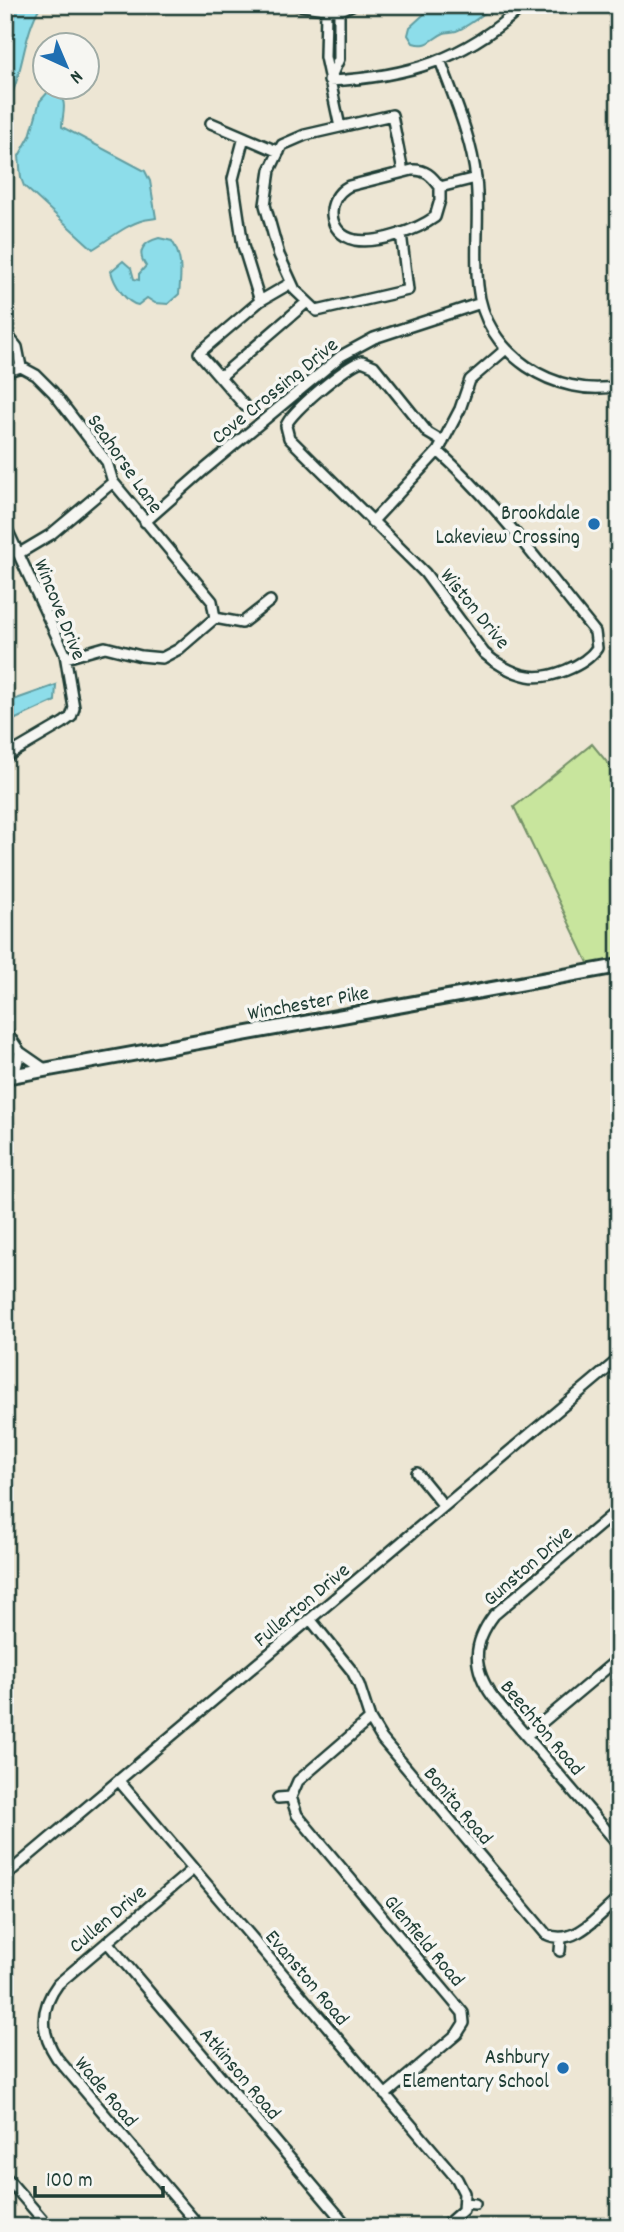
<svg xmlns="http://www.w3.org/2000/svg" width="624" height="2232" font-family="Dekko,sans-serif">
<rect width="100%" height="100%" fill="#ede6d4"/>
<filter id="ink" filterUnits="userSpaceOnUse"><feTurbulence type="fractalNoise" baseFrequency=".0143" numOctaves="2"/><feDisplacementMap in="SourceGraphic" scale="14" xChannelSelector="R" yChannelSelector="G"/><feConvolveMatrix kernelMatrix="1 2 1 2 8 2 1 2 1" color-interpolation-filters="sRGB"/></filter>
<g filter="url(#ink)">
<path fill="#c8e59d" stroke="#749168" stroke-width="2" d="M592,744l27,33v183l-30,5 -75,-158z"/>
<path fill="#8dddea" stroke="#619da1" stroke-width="2" d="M5,5h36c-19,31 -17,71 -36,103z
M434,5h61c-12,9 -25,21 -39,26 -4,1 -8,1 -12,2 -12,5 -15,15 -31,10l-5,-8 2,-8z
M48,92c24,4 14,19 14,35l83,44 5,10 6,37c-4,1 -8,1 -12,2 -17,4 -36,20 -51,29l-69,-63 -3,-8 -2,-22 11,-20 10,-35z
M159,238l13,3c11,17 9,34 7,53l-11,10 -13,-1 -8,-5 -9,7c-12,-2 -24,-21 -27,-34l12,-10 8,7 3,11 5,1v-6l7,-8c-10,-14 -3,-24 13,-28z
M56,685l-1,16 -50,23v-21z"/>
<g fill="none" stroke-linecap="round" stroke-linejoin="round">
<defs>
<path id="street" d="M297,5l42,6 13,-6
M326,11l-1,46 15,70
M440,60c14,38 32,79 36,119 4,35 -2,72 2,107 6,68 77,113 141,100
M330,79l9,-20v-48
M329,81c79,-4 135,-21 195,-76
M211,123l68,29
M244,137l-11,42 10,67 17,55
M440,187v13l-5,17c-18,13 -57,27 -80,23 -28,-6 -31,-41 -6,-54l63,-16c13,-1 20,6 28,17l36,-9
M401,233l7,57 -91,21 -22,-21 -16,-35 -14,-50 5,-35 12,-25 23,-10 87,-20 11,57
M5,332l12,15 4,20
M21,367l15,8 17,17 54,70 6,20 99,119 3,17
M5,372l16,-5
M220,377l87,-75
M245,406l-46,-53 61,-52 31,-18
M438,451c59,53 107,120 157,181l2,16c-12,18 -48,32 -69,28 -16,-3 -33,-13 -44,-23l-59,-80 -136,-135 -3,-12c4,-14 61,-61 76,-65l12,5 54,67 15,9
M145,522l60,-53 136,-113 33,-18 107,-35
M372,522l66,-71 22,-42 10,-29 36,-31
M5,525l60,129 9,54 -3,9 -8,6 -58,34
M18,554l32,-19 63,-53
M215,618l27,5 28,-22
M66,658l39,-11 36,9 21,2 17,-9 36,-31
M5,1030l15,22 26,18
M14,1076l6,-24
M417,1473l27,33
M619,1509l-125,106c-22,29 -22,53 -1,82l126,148
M310,1619l42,52 7,14 11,34 12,20 164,195c28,14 53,-19 73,-36
M370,1719l-72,62 -7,16 6,18 166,198 1,10 -7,11 -72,61
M526,1736l93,-78
M119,1781l338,398 7,14 -1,17 -19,17
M278,1798l13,-1
M193,1869l-135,115c-18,24 -18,49 -1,74l143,169
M5,1876l614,-517
M107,1942l241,285
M560,1951l1,-12
M5,2176l44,51
M464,2203l11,1"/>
<path id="secondary" d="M5,1077l614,-111"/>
</defs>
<use href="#street" stroke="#1f3d34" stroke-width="14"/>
<use href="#secondary" stroke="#1f3d34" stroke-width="18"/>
<use href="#street" stroke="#f6f6f2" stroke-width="9"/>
<use href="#secondary" stroke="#f6f6f2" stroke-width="12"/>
</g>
</g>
<g fill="#1f6fb2" stroke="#f6f6f2" stroke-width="2.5">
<circle cx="594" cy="524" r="7"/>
<circle cx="563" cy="2068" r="7"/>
</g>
<g text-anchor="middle" stroke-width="7" stroke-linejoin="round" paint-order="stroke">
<g font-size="21" fill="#1f3d34" stroke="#f6f6f2">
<text transform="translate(274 390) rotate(-39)" y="7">Cove Crossing Drive</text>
<text transform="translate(126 463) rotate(55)" y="7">Seahorse Lane</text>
<text transform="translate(476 608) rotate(51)" y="7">Wiston Drive</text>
<text transform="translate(61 609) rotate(68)" y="7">Wincove Drive</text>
<text transform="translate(308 1002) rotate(-10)" y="7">Winchester Pike</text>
<text transform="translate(527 1565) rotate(-41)" y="7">Gunston Drive</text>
<text transform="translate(301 1604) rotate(-40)" y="7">Fullerton Drive</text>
<text transform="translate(543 1727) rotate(50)" y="7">Beechton Road</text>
<text transform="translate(459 1805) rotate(50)" y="7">Bonita Road</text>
<text transform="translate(107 1918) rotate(-40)" y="7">Cullen Drive</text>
<text transform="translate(425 1940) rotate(50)" y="7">Glenfield Road</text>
<text transform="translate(308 1977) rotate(50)" y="7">Evanston Road</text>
<text transform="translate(241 2073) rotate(50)" y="7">Atkinson Road</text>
<text transform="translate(107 2091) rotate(50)" y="7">Wade Road</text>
</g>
<g font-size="21" fill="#1f3d34" stroke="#f6f6f2" text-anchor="end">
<text x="580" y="519">Brookdale<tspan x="580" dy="24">Lakeview Crossing</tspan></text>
<text x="549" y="2063">Ashbury<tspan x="549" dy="24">Elementary School</tspan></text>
</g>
</g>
<rect width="624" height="2232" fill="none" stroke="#f6f6f2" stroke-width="28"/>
<rect x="14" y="14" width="596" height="2204" fill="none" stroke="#1f3d34" stroke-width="2.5" filter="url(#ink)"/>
<g transform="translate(66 66) rotate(136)"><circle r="33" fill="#f6f6f2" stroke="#a0aca6" stroke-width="2"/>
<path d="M0-5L12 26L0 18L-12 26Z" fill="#1f6fb2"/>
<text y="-10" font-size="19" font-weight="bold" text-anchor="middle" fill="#1f3d34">N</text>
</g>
<path d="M35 2186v10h128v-10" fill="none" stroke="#1f3d34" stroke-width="3.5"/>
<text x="46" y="2186" font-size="21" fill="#1f3d34" stroke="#f6f6f2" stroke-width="5" paint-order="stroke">100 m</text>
</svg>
